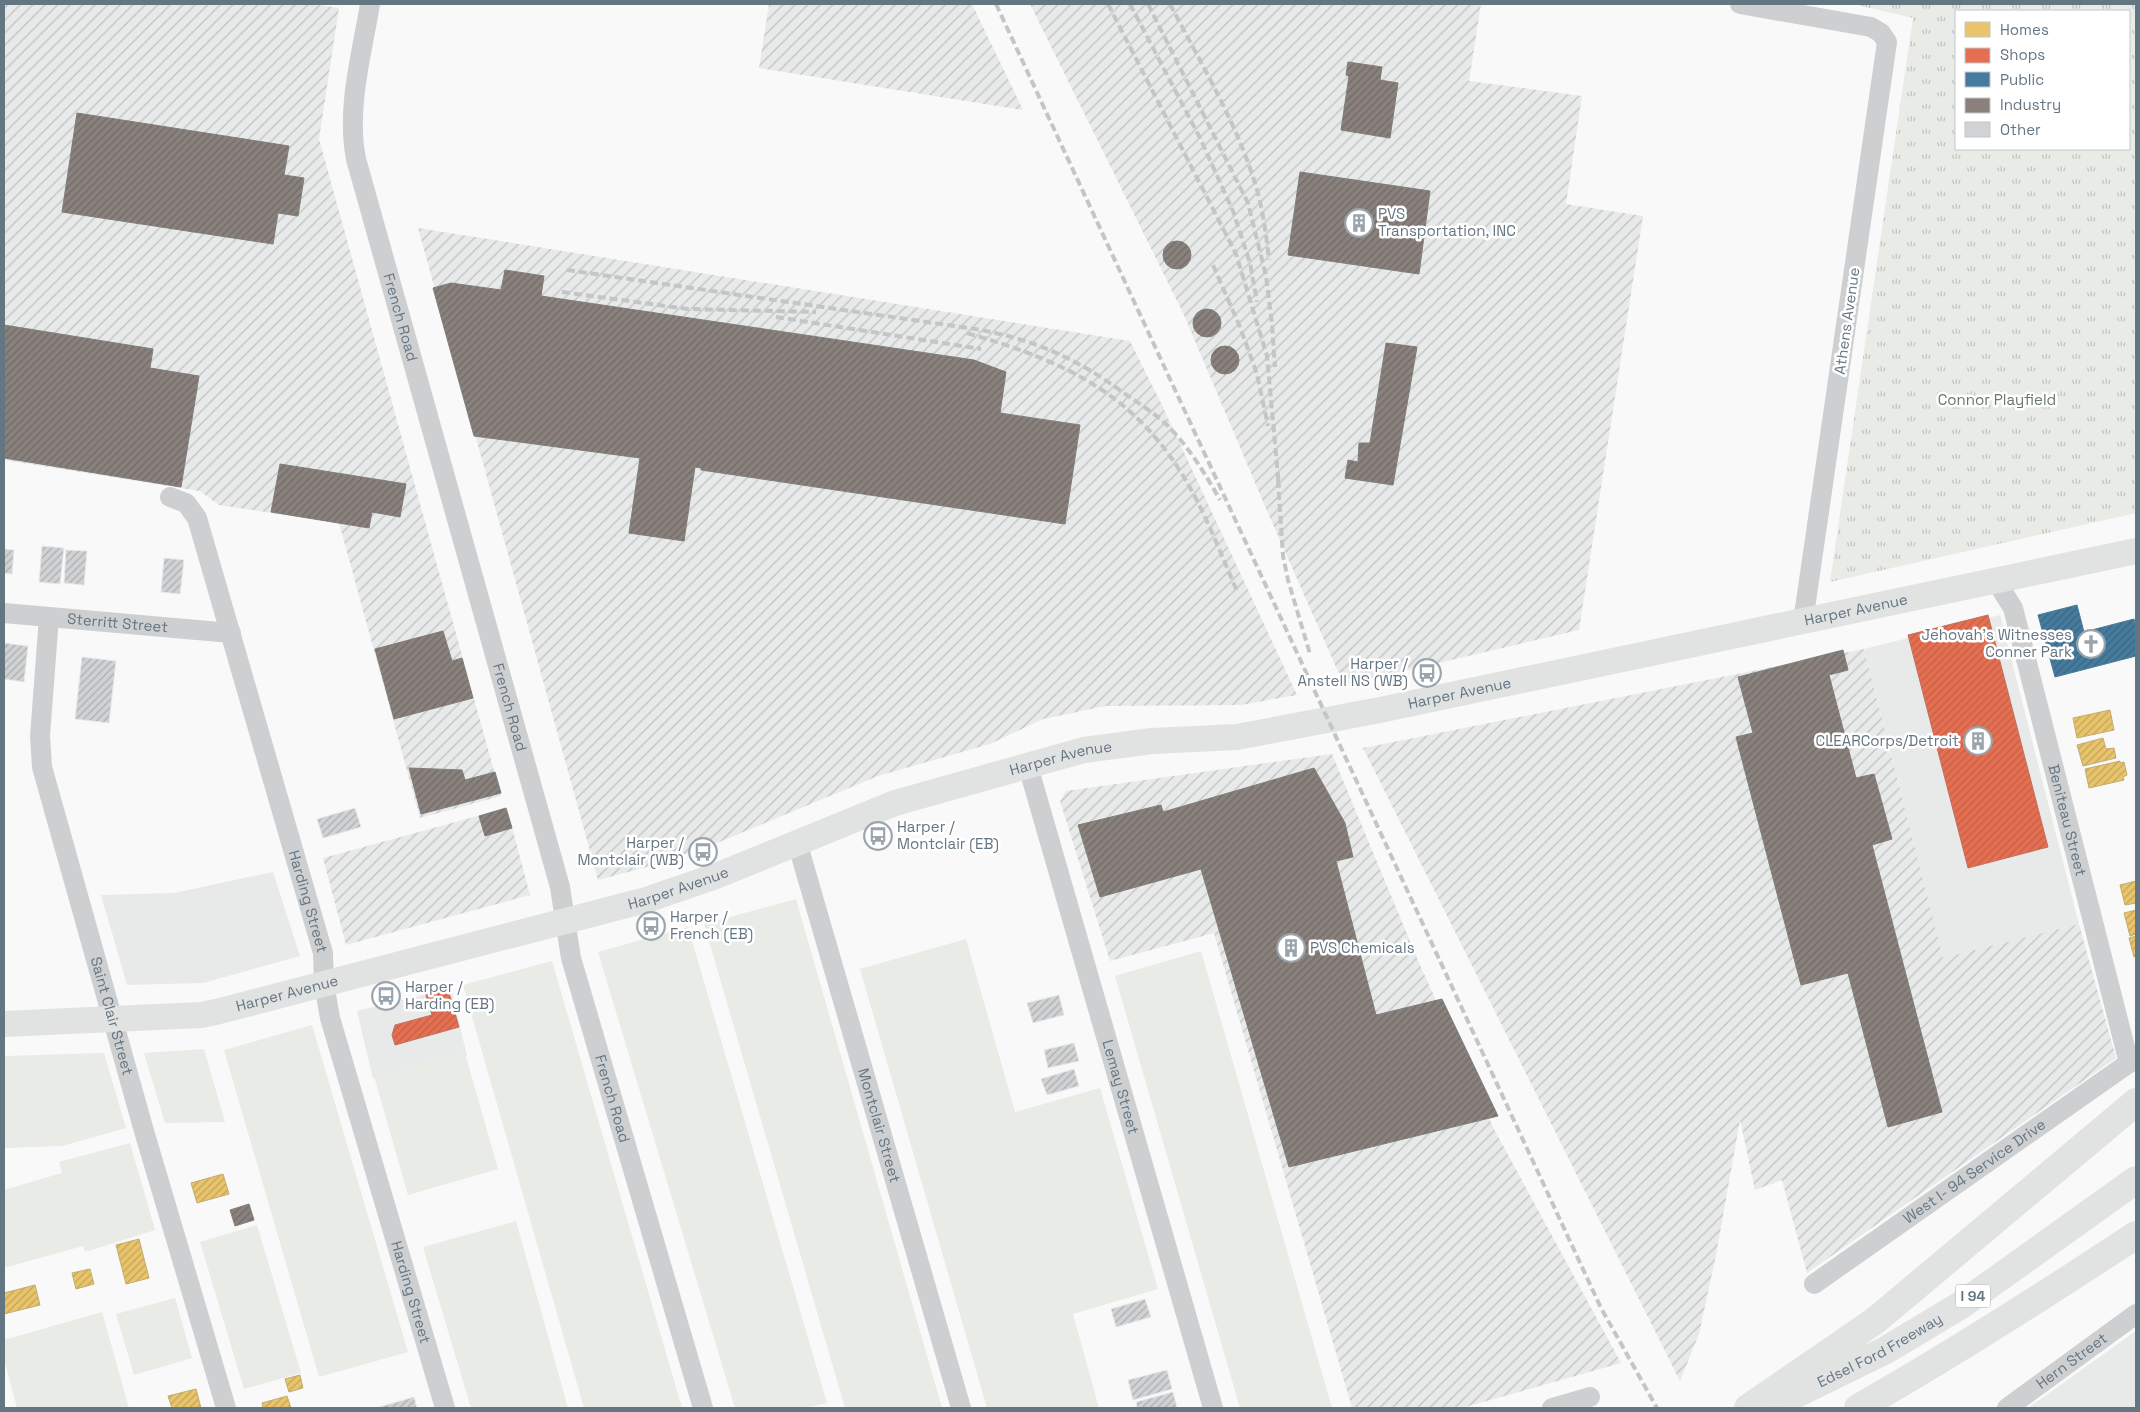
<svg xmlns="http://www.w3.org/2000/svg" width="2140" height="1412" font-family="'Space Grotesk',sans-serif">
<defs>
<pattern id="industrial-furrows" width="10" height="10" patternUnits="userSpaceOnUse" patternTransform="scale(1.25)"><rect width="10" height="10" fill="#e8e9e9"/><path d="M-1 1l2-2M0 10L10 0M9 11l2-2" fill="none" stroke="#c0c1c2"/></pattern>
<pattern id="park-tufts" width="24" height="20" patternUnits="userSpaceOnUse" patternTransform="scale(1.25)"><rect width="24" height="20" fill="#e8ebe6"/><path d="M3 7l-1-3M5 7V3M7 7l1-3M15 17l-1-3M17 17v-4M19 17l1-3" fill="none" stroke="#c0c3c0"/></pattern>
<pattern id="homes-hatch" width="6" height="6" patternUnits="userSpaceOnUse" patternTransform="scale(1.25)"><rect width="6" height="6" fill="#e9c46a"/><path d="M-1 1l2-2M0 6l6-6M5 7l2-2" fill="none" stroke="#c0a45d"/></pattern>
<pattern id="shops-hatch" width="6" height="6" patternUnits="userSpaceOnUse" patternTransform="scale(1.25)"><rect width="6" height="6" fill="#e76f51"/><path d="M-1 1l2-2M0 6l6-6M5 7l2-2" fill="none" stroke="#bf6049"/></pattern>
<pattern id="public-hatch" width="6" height="6" patternUnits="userSpaceOnUse" patternTransform="scale(1.25)"><rect width="6" height="6" fill="#457b9d"/><path d="M-1 1l2-2M0 6l6-6M5 7l2-2" fill="none" stroke="#3b6580"/></pattern>
<pattern id="industry-hatch" width="6" height="6" patternUnits="userSpaceOnUse" patternTransform="scale(1.25)"><rect width="6" height="6" fill="#8a817c"/><path d="M-1 1l2-2M0 6l6-6M5 7l2-2" fill="none" stroke="#6f6a67"/></pattern>
<pattern id="building-hatch" width="6" height="6" patternUnits="userSpaceOnUse" patternTransform="scale(1.25)"><rect width="6" height="6" fill="#d0d2d3"/><path d="M-1 1l2-2M0 6l6-6M5 7l2-2" fill="none" stroke="#acafb1"/></pattern>
</defs>
<rect width="100%" height="100%" fill="#f9f9f9"/>
<path fill="#e8e9e9" d="M2000,615l79,309 -136,35 -79,-310z
M273,872l27,84 -97,27 -76,2 -26,-90 73,-2z
M451,988l16,68 -94,23 -16,-68z
M2136,1331v77h-108z"/>
<path fill="url(#industrial-furrows)" d="M4,4h308l27,4 -20,131 182,657 -81,22 -81,-295 -120,-18 -19,-14 -196,-31z
M769,4h203l51,106 -264,-42z
M1030,4h451l-12,77 113,15 -16,108 77,12 -64,414 -235,55 -77,-174 -83,-196z
M418,228l712,113 32,64 135,290 -56,10 -135,1 -63,13 -53,25 -112,32 -166,69 -54,19 -60,16z
M1864,649l79,309 136,-34 37,134 -309,215 -25,-93 -27,10 -15,-70 -24,135 -17,79 -19,47 -317,-633z
M1332,754l88,211 74,164 127,234 -159,45h-110l-138,-475 -104,28 -50,-160 6,-10z
M507,808l23,87 -184,50 -23,-87z"/>
<path fill="#e8ebe6" d="M796,899l146,509h-97l-141,-484z
M688,927l139,476 -22,5h-70l-137,-456z
M966,939l49,173 85,-24 58,201 -85,25 26,94h-112l-127,-439z
M1201,951l131,457h-92l-125,-432z
M552,961l130,447h-98l-121,-423z
M312,1025l96,327 -89,25 -95,-327z
M204,1049l21,73 -60,1 -21,-70z
M464,1050l34,119 -90,26 -34,-119z
M104,1053l22,75 -64,18 -58,2v-92z
M130,1143l25,87 -70,22 -2,-6 -79,22v-78l58,-17 -3,-11z
M516,1221l52,187h-97l-48,-161z
M257,1225l44,148 -57,16 -44,-147z
M175,1298l17,60 -58,17 -18,-61z
M102,1312l27,96h-112l-13,-49v-19z"/>
<path fill="url(#park-tufts)" fill-rule="evenodd" d="M1853,4h283v509l-306,69 83,-564zM1956,11h173v138h-173z"/>
<path fill="url(#homes-hatch)" stroke="#c1ad72" d="M2110,710l4,20 -37,8 -4,-20z
M2103,738l3,11 8,-1 2,10 -33,8 -6,-21z
M2120,761v2l4,-1 3,13 -4,2 1,3 -35,8 -4,-19z
M2136,881v22l-11,2 -5,-20z
M2136,910v24l-6,2 -6,-23z
M2136,936v20l-2,1 -5,-19z
M223,1174l6,20 -32,9 -6,-20z
M139,1239l10,39 -23,6 -10,-39z
M90,1269l4,15 -18,5 -4,-16z
M35,1285l5,20 -36,9v-21z
M300,1375l3,13 -14,4 -4,-13z
M196,1389l5,19h-29l-4,-12z
M287,1396l4,12h-28l-1,-5z"/>
<path fill="url(#shops-hatch)" stroke="#c07160" d="M1988,615l60,232 -80,21 -60,-233z
M447,986l12,41 -64,18 -3,-10 3,-10 37,-10 -7,-23z"/>
<path fill="url(#public-hatch)" stroke="#4f7a95" d="M2077,605l7,27 50,-13 2,9v28l-81,21 -17,-62z"/>
<path fill="url(#industry-hatch)" stroke="#7f7e7e" d="M1348,62l34,5 -2,13 18,3 -8,55 -49,-8 8,-54 -3,-1z
M77,113l212,33 -5,29 20,3 -6,38 -20,-3 -5,31 -211,-32z
M1300,172l130,19 -11,83 -131,-19z
M1163 255a14 14 0 1 1 28 0a14 14 0 1 1-28 0Z
M505,270l39,6 -3,20 433,64 32,12 -6,41 80,12 -15,99 -364,-54v-2l-6,-1 -11,74 -55,-8 11,-75 -166,-22 -41,-148 18,-5 50,7z
M1193 323a14 14 0 1 1 28 0a14 14 0 1 1-28 0Z
M4,325l149,24 -3,19 49,8 -18,111 -177,-29z
M1386,343l31,4 -24,138 -48,-7 3,-18 10,2 1,-19h11z
M1211 360a14 14 0 1 1 28 0a14 14 0 1 1-28 0Z
M280,464l126,20 -6,33 -28,-5 -3,16 -98,-16z
M443,631l9,30 10,-3 11,40 -79,21 -19,-70z
M1843,650l5,20 -19,5 27,103 18,-4 18,65 -20,6 70,267 -54,15 -40,-154 -47,12 -65,-248 17,-4 -15,-56z
M409,768l53,2 3,10 30,-8 6,21 -80,21z
M1314,768l31,55 8,34 -17,4 40,154 66,-16 56,117 -209,51 -88,-298 -101,28 -22,-72 83,-20 2,7z
M506,808l6,20 -27,8 -6,-20z
M249,1204l5,16 -19,6 -5,-16z"/>
<path fill="url(#building-hatch)" stroke="#e8e8e8" d="M42,546l22,2 -4,36 -21,-2z
M4,549l10,1 -2,24 -8,-1z
M66,550l21,1 -3,34 -20,-2z
M164,558l20,2 -4,34 -19,-2z
M4,643l24,3 -4,36 -20,-3z
M82,657l34,4 -7,62 -34,-4z
M355,808l6,19 -38,11 -6,-19z
M1059,995l5,20 -31,8 -6,-20z
M1074,1043l5,18 -31,7 -4,-18z
M1074,1069l5,17 -32,9 -6,-16z
M1145,1299l6,18 -35,10 -5,-18z
M1167,1370l5,19 -39,11 -5,-20z
M1173,1392l4,16h-40l-1,-6z
M414,1397l3,11h-37l-1,-1z"/>
<g fill="none" stroke-linecap="round" stroke-linejoin="round">
<g stroke="#cecfd0" stroke-width="20">
<path id="s1" d="M370,4c-8,50 -24,104 -14,155l204,728 11,71 132,450"/>
<path d="M1740,4l131,23 10,6 6,9 -84,580"/>
<path id="s2" d="M170,497l16,6 11,15 126,435 1,31 6,34 115,390"/>
<path id="s3" d="M1996,581l17,27 116,455"/>
<path id="s4" d="M4,613l227,20"/>
<path id="s5" d="M49,617l-9,119 2,31 102,364 82,277"/>
<path id="s6" d="M1028,766l185,642"/>
<path id="s7" d="M797,842l164,566"/>
<path id="s8" d="M1814,1284l322,-226"/>
<path d="M1552,1408l38,-11"/>
<path id="s9" d="M2007,1408l129,-94"/>
</g>
<path stroke="#e1e2e2" stroke-width="26" id="s10" d="M4,1024l197,-9 15,-3 430,-112 70,-24 179,-73 189,-53 68,-9 85,-4 143,-27 756,-159"/>
<g stroke="#e1e2e2" stroke-width="28">
<path id="s11" d="M1782,1401l104,-51 75,-45 175,-125"/>
<path d="M1748,1408l128,-88 260,-218"/>
<path d="M1858,1408c95,-54 187,-113 278,-173"/>
</g>
<path stroke="#c3c5c6" stroke-width="4" stroke-dasharray="8 4" stroke-linecap="butt" d="M996,4l605,1304 56,100
M1108,4l128,250 31,102 12,131
M1130,4l70,134 33,73 17,52 7,39
M1148,4l100,199 18,73 6,48 3,43
M1170,4c29,56 63,112 83,173 9,26 13,55 16,83
M1213,265l27,62 17,47 11,52
M567,270l408,59c55,9 101,29 146,62 17,12 34,22 49,37 20,21 36,47 50,72
M562,292l126,17 128,3
M776,317l205,32
M967,333c103,30 174,63 227,162 16,30 29,64 43,96
M1278,480l5,76 5,24 22,74"/>
</g>
<defs>
<symbol id="building-ring" viewBox="-11 -11 22 22"><circle r="9.5" fill="#fff" stroke="#99a4ac" stroke-width="1.5"/><path d="M-4-6H4V6H1V3H-1V6H-4ZM-2.5-4.3h1.7v1.8h-1.7ZM.8-4.3h1.7v1.8H.8ZM-2.5-1h1.7V.8h-1.7ZM.8-1h1.7V.8H.8Z" fill="#99a4ac"/></symbol>
<symbol id="church-ring" viewBox="-11 -11 22 22"><circle r="9.5" fill="#fff" stroke="#99a4ac" stroke-width="1.5"/><path d="M-1.2-6h2.4v3.5h3.3v2.4h-3.3V6h-2.4V-.1h-3.3v-2.4h3.3Z" fill="#99a4ac"/></symbol>
<symbol id="bus-ring" viewBox="-11 -11 22 22"><circle r="9.5" fill="#fff" stroke="#99a4ac" stroke-width="1.5"/><path d="M-5-6H5V4H4V6H2V4H-2V6H-4V4H-5ZM-3.5-4V0h7V-4ZM-3.5 1.2v1.5H-2V1.2ZM2 1.2v1.5H3.5V1.2Z" fill="#99a4ac"/></symbol>
</defs>
<g fill-rule="evenodd">
<use href="#building-ring" x="1343" y="207" width="32" height="32"/>
<use href="#church-ring" x="2075" y="628" width="32" height="32"/>
<use href="#bus-ring" x="1411" y="657" width="32" height="32"/>
<use href="#building-ring" x="1962" y="725" width="32" height="32"/>
<use href="#bus-ring" x="862" y="820" width="32" height="32"/>
<use href="#bus-ring" x="687" y="836" width="32" height="32"/>
<use href="#bus-ring" x="635" y="910" width="32" height="32"/>
<use href="#building-ring" x="1275" y="932" width="32" height="32"/>
<use href="#bus-ring" x="370" y="980" width="32" height="32"/>
</g>
<g text-anchor="middle" stroke-width="5" stroke-linejoin="round" paint-order="stroke">
<rect fill="#fff" stroke="#939fa8" stroke-width="1" x="1955.5" y="1284.5" width="35" height="23" rx="4"/>
<g font-size="14" font-weight="bold" fill="#657683">
<text x="1973" y="1301">I 94</text>
</g>
<g font-size="15" fill="#657683" stroke="#fff" text-anchor="start">
<text x="1378" y="219">PVS<tspan x="1378" dy="17">Transportation, INC</tspan></text>
<text x="2072" y="640" text-anchor="end">Jehovah's Witnesses<tspan x="2072" dy="17">Conner Park</tspan></text>
<text x="1408" y="669" text-anchor="end">Harper /<tspan x="1408" dy="17">Anstell NS (WB)</tspan></text>
<text x="1959" y="746" text-anchor="end">CLEARCorps/Detroit</text>
<text x="897" y="832">Harper /<tspan x="897" dy="17">Montclair (EB)</tspan></text>
<text x="684" y="848" text-anchor="end">Harper /<tspan x="684" dy="17">Montclair (WB)</tspan></text>
<text x="670" y="922">Harper /<tspan x="670" dy="17">French (EB)</tspan></text>
<text x="1310" y="953">PVS Chemicals</text>
<text x="405" y="992">Harper /<tspan x="405" dy="17">Harding (EB)</tspan></text>
</g>
<g font-size="15" fill="#657683" stroke="#fff">
<text dy="5" stroke="none"><textPath href="#s1" startOffset="321">French Road</textPath></text>
<text transform="translate(1847 321) rotate(-82)" y="5">Athens Avenue</text>
<text dy="5" stroke="none"><textPath href="#s10" startOffset="1906">Harper Avenue</textPath></text>
<text dy="5" stroke="none"><textPath href="#s4" startOffset="114">Sterritt Street</textPath></text>
<text dy="5" stroke="none"><textPath href="#s10" startOffset="1501">Harper Avenue</textPath></text>
<text dy="5" stroke="none"><textPath href="#s1" startOffset="726">French Road</textPath></text>
<text dy="5" stroke="none"><textPath href="#s10" startOffset="1096">Harper Avenue</textPath></text>
<text dy="5" stroke="none"><textPath href="#s3" startOffset="251">Beniteau Street</textPath></text>
<text dy="5" stroke="none"><textPath href="#s10" startOffset="691">Harper Avenue</textPath></text>
<text dy="5" stroke="none"><textPath href="#s2" startOffset="435">Harding Street</textPath></text>
<text dy="5" stroke="none"><textPath href="#s10" startOffset="286">Harper Avenue</textPath></text>
<text dy="5" stroke="none"><textPath href="#s5" startOffset="409">Saint Clair Street</textPath></text>
<text dy="5" stroke="none"><textPath href="#s6" startOffset="334">Lemay Street</textPath></text>
<text dy="5" stroke="none"><textPath href="#s1" startOffset="1131">French Road</textPath></text>
<text dy="5" stroke="none"><textPath href="#s7" startOffset="295">Montclair Street</textPath></text>
<text dy="5" stroke="none"><textPath href="#s8" startOffset="196">West I- 94 Service Drive</textPath></text>
<text dy="5" stroke="none"><textPath href="#s2" startOffset="840">Harding Street</textPath></text>
<text dy="5" stroke="none"><textPath href="#s11" startOffset="110">Edsel Ford Freeway</textPath></text>
<text dy="5" stroke="none"><textPath href="#s9" startOffset="80">Hern Street</textPath></text>
</g>
<g font-size="15" fill="#687a64" stroke="#fff">
<text x="1997" y="405">Connor Playfield</text>
</g>
</g>
<rect width="2140" height="1412" fill="none" stroke="#657683" stroke-width="10"/>
<rect x="1955" y="10" width="175" height="140" fill="#ffffff" stroke="#c1c8cd"/>
<rect x="1965" y="22" width="25" height="15" fill="#e9c46a" stroke="#c1c8cd"/>
<text x="2000" y="35" font-size="15" fill="#657683">Homes</text>
<rect x="1965" y="48" width="25" height="15" fill="#e76f51" stroke="#c1c8cd"/>
<text x="2000" y="60" font-size="15" fill="#657683">Shops</text>
<rect x="1965" y="72" width="25" height="15" fill="#457b9d" stroke="#c1c8cd"/>
<text x="2000" y="85" font-size="15" fill="#657683">Public</text>
<rect x="1965" y="98" width="25" height="15" fill="#8a817c" stroke="#c1c8cd"/>
<text x="2000" y="110" font-size="15" fill="#657683">Industry</text>
<rect x="1965" y="122" width="25" height="15" fill="#d0d2d3" stroke="#c1c8cd"/>
<text x="2000" y="135" font-size="15" fill="#657683">Other</text>
</svg>
